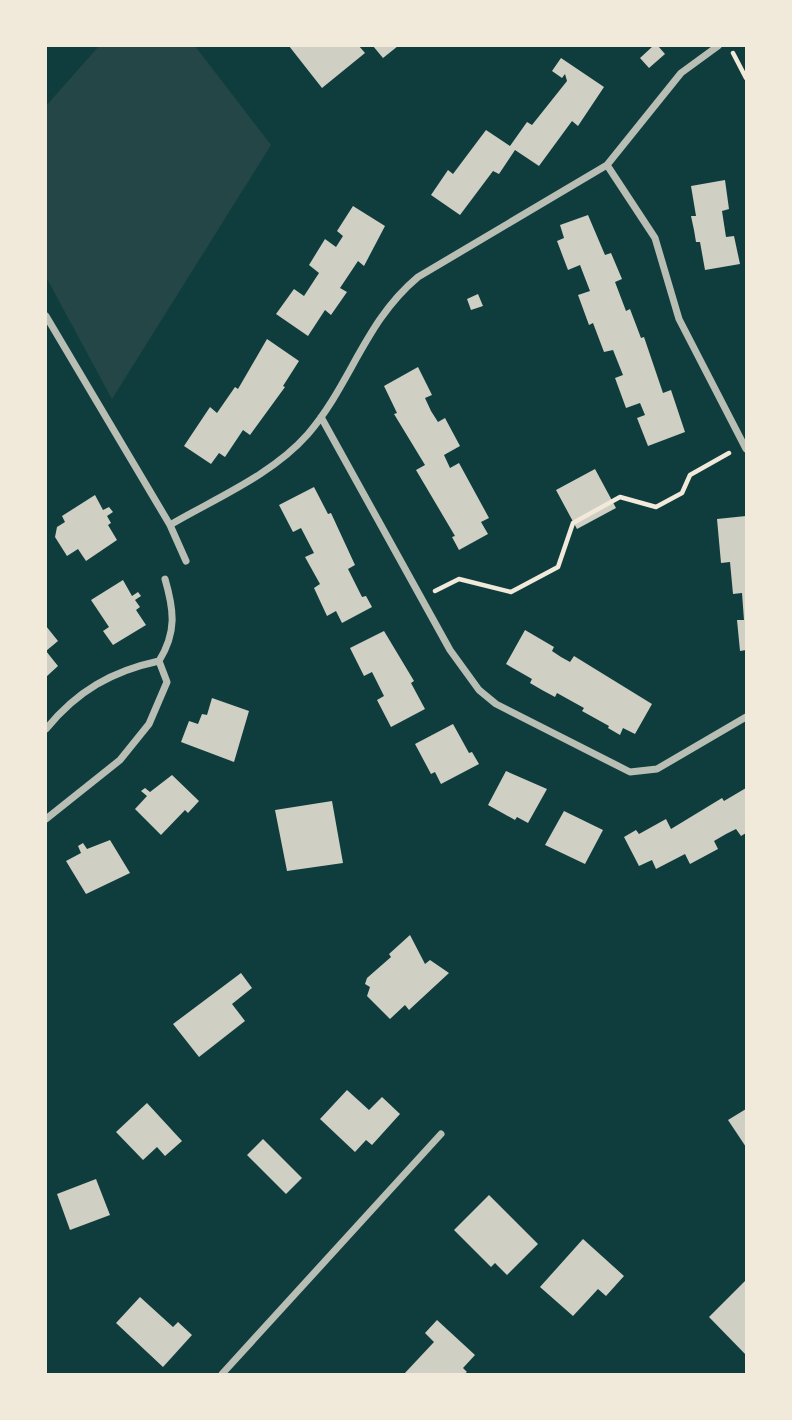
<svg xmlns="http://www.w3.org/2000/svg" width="792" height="1420" font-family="Ubuntu,sans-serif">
<rect width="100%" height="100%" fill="#0f3d3e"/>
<path fill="#244646" d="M99,46h96l76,99 -159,254 -66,-122v-171z"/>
<path fill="#cfcfc3" d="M289,46h70l6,7 -43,35z
M373,46h25l-15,12z
M653,46h5l7,8 -16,14 -9,-10z
M561,58l43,29 -26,39 -6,-5 -33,45 -24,-16 -16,24 -6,-3 -33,44 -29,-20 17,-25 5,4 33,-44 24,16 17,-24 5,3 35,-44 -2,-7 -3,4 -10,-7z
M725,180l4,29 -7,2 4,26 8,-1 6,28 -35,6 -5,-28h-4l-2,-12 -3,-14h5l-5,-30z
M353,206l32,20 -21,40 -6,-5 -18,27 7,4 -16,23 -6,-5 -17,26 -32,-22 18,-25 10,7 15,-23 -10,-8 16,-26 11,8 7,-11 -6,-5z
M588,215l17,40 6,-2 11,26 -7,3 11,29 4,-2 11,29 3,-1 19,56 8,-3 14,42 -37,14 -11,-28 8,-3 -5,-12 -14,5 -11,-30 8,-3 -10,-25 -9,2 -11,-29 -4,2 -11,-30 12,-4 -10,-26 -12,5 -11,-29 7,-3 -4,-13z
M478,294l5,12 -12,4 -4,-11z
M267,339l32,22 -16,25 2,1 -35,48 -7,-5 -18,27 -6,-4 -8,11 -27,-18 26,-39 7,6 18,-26 3,2z
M418,367l14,28 -7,3 6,13 7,11 7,-4 15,28 -16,9 6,13 9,-5 30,55 -8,4 7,12 -29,16 -7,-13 3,-1 -39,-66 9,-5 -31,-51 3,-1 -13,-27z
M595,469l21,39 -39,21 -21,-39z
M314,487l14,27 3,-1 24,52 -7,4 14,28 4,-1 6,11 -30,16 -6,-12 -9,5 -13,-28 6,-4 -15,-27 9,-4 -13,-25 -8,4 -14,-27z
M95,495l8,15 6,-3 4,5 -6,4 4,7 -3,2 9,15 -31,21 -8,-12 -11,7 -12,-19 2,-10 8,-5 -3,-6z
M746,516v134l-6,1 -3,-31h7l-2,-27 -9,1 -3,-32 -9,1 -4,-44z
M123,580l9,16 6,-4 3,4 -6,4 5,7 -4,3 10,15 -33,20 -10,-14 6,-4 -18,-27z
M46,626l12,15 -12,10 12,15 -12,11z
M525,630l29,17 -2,4 9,6 9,5 4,-6 78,48 -17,30 -12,-6 -3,7 -12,-7 1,-2 -27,-15 2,-3 -27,-15 -2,4 -13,-7 -12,-7 2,-4 -26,-15z
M384,631l30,50 -3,2 14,26 -34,18 -14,-27 7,-4 -12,-24 -8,4 -14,-28z
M212,698l37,13 -15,51 -53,-20 8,-21 9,3 4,-10 5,1z
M453,724l16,29 3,-1 7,12 -38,20 -6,-12 -4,2 -16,-30z
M506,771l41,18 -19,34 -11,-6 -2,3 -27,-15z
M172,775l27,26 -11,12 -3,-3 -24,25 -26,-26 12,-13 -6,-5 4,-3 5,4z
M746,788v45l-5,3 -5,-7 -10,5 -12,7 4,8 -28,15 -5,-10 -29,15 -4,-9 -13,6 -15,-29 12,-7 3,4 27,-15 5,10 51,-31 2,3z
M332,801l11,62 -56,8 -12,-61z
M564,811l39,19 -18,34 -40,-19z
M110,840l20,33 -44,21 -20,-33 15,-8 -3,-7 5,-3 4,6z
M410,935l15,29 5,-4 19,13 -40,37 -4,-5 -15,14 -23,-23 3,-9 -5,-3 2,-6 24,-21 -2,-3z
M241,973l11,15 -20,16 13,17 -46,36 -26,-33z
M347,1090l22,20 13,-13 18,17 -28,31 -6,-5 -11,12 -35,-33z
M147,1103l35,38 -17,15 -8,-9 -14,13 -27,-28z
M746,1109v38l-18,-27z
M263,1139l39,39 -16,16 -39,-39z
M96,1179l14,36 -40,15 -13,-36z
M489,1195l49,49 -31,31 -12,-12 -4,4 -37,-37z
M583,1239l41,37 -18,20 -8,-7 -25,27 -33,-29z
M746,1280v75l-37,-38z
M140,1297l33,30 5,-5 14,13 -29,32 -47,-44z
M437,1320l38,35 -12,13 4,4 -3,2h-60l30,-32 -9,-9z"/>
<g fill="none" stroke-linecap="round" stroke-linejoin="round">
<path stroke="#f1e9da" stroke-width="4.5" d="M733,53l13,25
M435,591l24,-12 52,13 47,-25 15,-44 47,-26 36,10 26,-14 8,-18 39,-22"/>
<path stroke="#b8beb3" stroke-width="7" d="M607,165l48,73 24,81 67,130
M46,316l124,209 16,36
M321,417l129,233 29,40 17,14 134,68 27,-3 89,-52
M170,525c46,-27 102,-50 138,-91 43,-50 57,-113 110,-157l189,-112 74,-92 37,-27
M159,661c18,-29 15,-51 6,-82
M46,729c31,-38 66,-58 113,-68l8,21 -18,42 -29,36 -74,59
M222,1374l219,-240"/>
</g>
<rect width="792" height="1420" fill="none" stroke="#f1e9da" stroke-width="94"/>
</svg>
